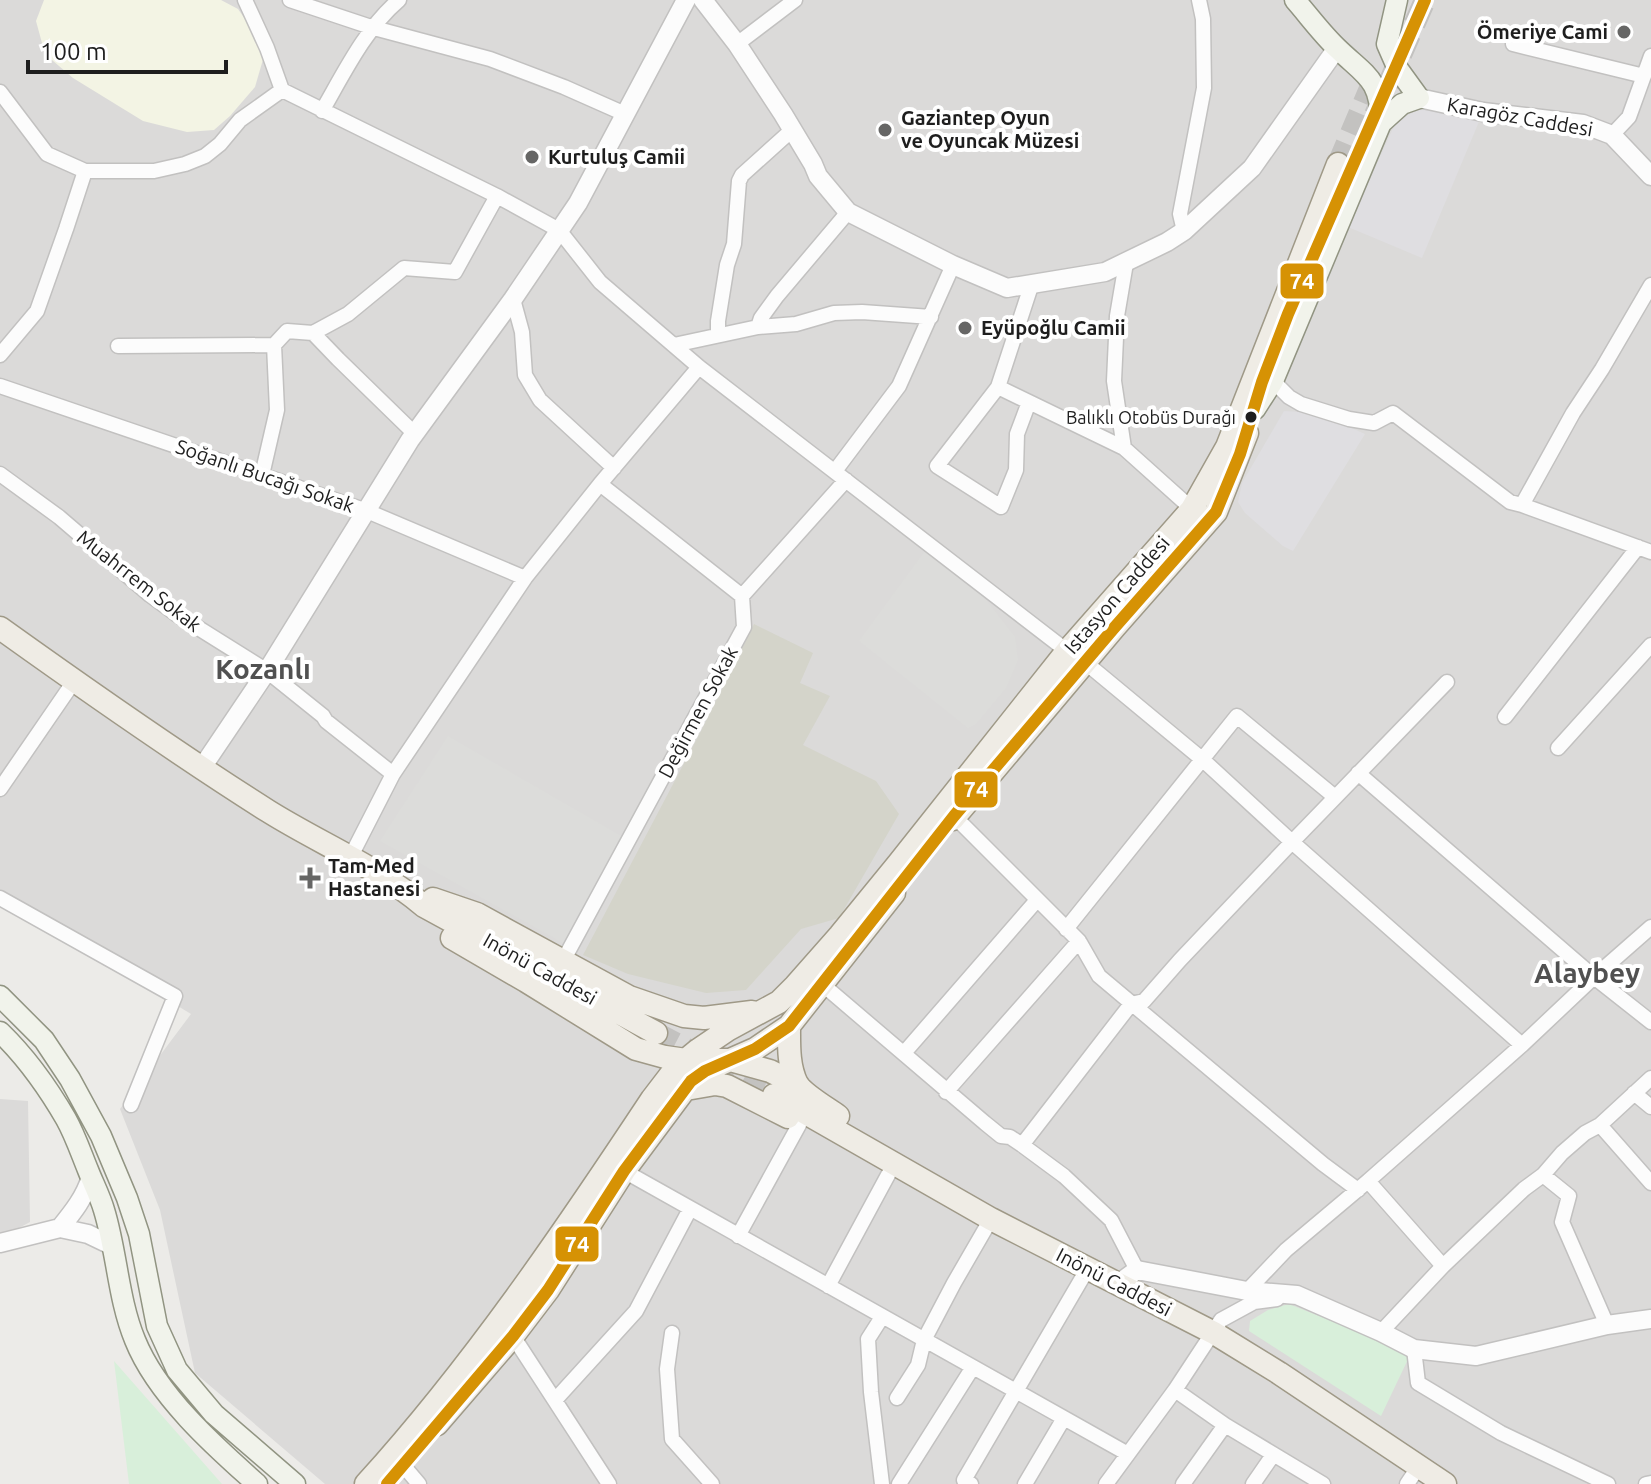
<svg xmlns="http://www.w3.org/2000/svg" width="1651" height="1484" font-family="Ubuntu,sans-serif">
<rect width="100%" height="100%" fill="#ecebe8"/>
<path fill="#dbdad9" d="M0,0h1651v1484h-1255l-10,-14 -20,14h-41l-130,-111 -35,-163 -40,-101 71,-95 -191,-116z
M0,1099l28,2 2,121 -30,16z"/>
<path fill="#f3f4e4" d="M44,0h177l17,9 14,20 12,27 -9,31 -25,29 -16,14 -27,2 -44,-11 -70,-43 -28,-24 -9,-33z"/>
<path fill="#d4d4ca" d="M754,624l59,29 -13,30 30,13 -27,49 73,36 23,33 -60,104 -38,11 -55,61 -40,3 -78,-19 -45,-19 118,-224z"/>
<path fill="#d8efda" d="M1289,1304l122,49 -30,63 -132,-85 1,-10 18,-11z
M114,1361l108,123h-93z"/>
<path fill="#dcdcda" d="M925,551l54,40 36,46 3,23 -12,28 -30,36 -8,4 -109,-87z
M448,736l175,101 -58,107 -185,-103z"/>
<path fill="#dfdee1" d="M1417,110l66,2 -61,146 -74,-31 47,-103 5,-5z
M1284,411l34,2 47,21 -72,117 -10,-5 -38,-33 -7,-11 4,-19z"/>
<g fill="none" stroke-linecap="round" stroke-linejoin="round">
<path stroke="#c3c2c0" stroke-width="22" stroke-dasharray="22 11" stroke-linecap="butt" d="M1375,115l50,-115
M1338,164l33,-78
M656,1033l118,62"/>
<defs>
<path id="minor" d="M245,0l22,48 15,42 215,106 62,34 41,52 99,85 368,284
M290,0l84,28 116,31 74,28 61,27
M737,44l58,-44
M1513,44l131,32
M0,92l47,62 38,17h69l31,-7 20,-8 15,-12 20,-24 42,-30
M322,111c22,-38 43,-82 77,-111
M1612,135l17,-18 22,-61
M1184,231l-4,-17 24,-126 -1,-69 -4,-19
M513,299l9,33 3,43 15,25 74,68
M758,327l3,-9 16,-22 71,-84
M313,333l25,26 77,75
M718,335v-14l9,-56 7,-21 5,-63 3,-6 50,-45
M674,345l84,-18 38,-3 38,-11 28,-1 69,5
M118,346l156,-1 13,-14 26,2 35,-19 56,-46 51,4 42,-76
M0,355l37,-44 29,-82 19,-58
M1273,381l16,16 12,7 48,15 25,4 19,-10 117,89 12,3 129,47
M0,386l367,125 158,67
M998,387l126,61 68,61
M1029,402l-12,32 -1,36 -15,37 -64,-41 61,-79 34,-104
M1124,448l-10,-67 3,-65 9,-53
M835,471l64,-85 54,-121
M0,474l59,43 91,78 26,19 91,57 56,45 3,5 67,53
M262,475l15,-65 -3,-65
M600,484l142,112
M1522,505l51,-92 29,-44 49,-84
M1086,663l117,97 89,82 230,203
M1505,717l133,-170
M1558,748l93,-103
M1358,773l236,204 57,45
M0,789l68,-99
M954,816l125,125 20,35 224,188 35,26
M350,858l43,-84 132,-196 75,-94 99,-117
M0,898l175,98 -44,109
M1066,929l171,-213 98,81
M563,961l181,-334 -2,-31 104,-116
M822,984l163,139 16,13 9,1 12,8 42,31 47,44 26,50
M904,1053l133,-153
M946,1092l133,-151
M1634,1093l17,14
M1600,1125l51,58
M1022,1145l109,-141 13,-3 36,-41 112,-118 155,-160
M624,1171l504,283
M1543,1175l26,21 -7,26 45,103
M1368,1181l75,85
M738,1236l61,-111
M828,1286l60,-111
M1247,1291l39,-41 82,-69 154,-136 72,-68 57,-50
M882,1317l-14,22 3,53 11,92
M507,1331l6,5 96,148
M1381,1332l62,-66 81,-77 19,-14 19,-22 23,-20 15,-8 51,-47
M672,1333l-5,36 5,70 40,45
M1414,1349l4,34 83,50 107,51
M1175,1390l50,35 98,59
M897,1398l21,-33 6,-25 30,-57 37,-64
M556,1399l80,-88 54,-102
M402,1464l17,20
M899,1484l74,-117
M971,1484l-7,-4 124,-212
M1025,1484l39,-66
M1106,1484l69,-94 46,-70 33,-18 23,-3
M1183,1484l42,-59
M1253,1484l20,-29
M1407,1484l12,-18
M1646,1484l5,-1"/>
<path id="tertiary" d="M703,0l34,44 46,70 30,50 5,12 30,36 105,53 54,23 98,-16 62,-30 17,-11 68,-63 85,-120
M1419,98l64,14 100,12 29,11 39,41
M201,769l66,-98 143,-231 103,-141 65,-96 108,-203
M60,1228c13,-16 25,-31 31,-51
M0,1243l60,-15 28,6 25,12
M1118,1284l19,-14 110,21 50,4 84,37 33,17 62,7 131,-31 44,-6"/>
<path id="secondary" d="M1295,0c14,16 27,34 43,49 28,27 43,30 43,74
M1255,409l18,-28 108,-258 21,-19 17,-6 -21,-29 -11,-25 10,-44
M0,996l44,44 26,39 31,57 26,62 12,36 18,92 20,44 37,44 81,70
M0,1032c26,25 48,56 66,87 9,16 15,34 22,51 5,13 12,26 16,40 13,42 14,89 31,130 22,55 79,106 122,144"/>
<path id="primary" d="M0,628c88,63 176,125 268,183 51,32 110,56 156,95l232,127
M953,819l161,-191 102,-116 31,-79
M433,899l44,15 152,83 55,19 20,2 48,-6
M452,938l74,43 110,68 29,8 21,3h44l40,11 28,14
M789,1026c0,18 -1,40 8,58 7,11 30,24 41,32
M686,1089l29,-5 12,2 61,31
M774,1095l217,124 223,114 65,40 166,111
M437,1424l76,-88 35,-46 76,-119 67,-90 14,-10 50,-22 34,-23 105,-133
M366,1484c107,-118 198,-252 286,-385l23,-30 23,-19 31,-21 50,-27 16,-16 45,-51 58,-71 169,-213 125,-142 35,-62 111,-283"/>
</defs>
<use href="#minor" stroke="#c2c1c0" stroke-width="17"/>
<use href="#tertiary" stroke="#c2c1c0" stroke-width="21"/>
<use href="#secondary" stroke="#919482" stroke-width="23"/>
<use href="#primary" stroke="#9f9987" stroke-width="25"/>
<use href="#minor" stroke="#fcfcfc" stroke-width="14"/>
<use href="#tertiary" stroke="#fcfcfc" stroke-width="18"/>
<use href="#secondary" stroke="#f1f3eb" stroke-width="20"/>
<use href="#primary" stroke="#efece5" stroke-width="22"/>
<defs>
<path id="bus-1" d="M387,1484l126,-148 35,-46 76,-119 67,-90 14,-10 50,-22 34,-23 165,-210 160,-188 102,-116 24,-58 22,-72 26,-68 137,-314"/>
</defs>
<use href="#bus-1" stroke="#fff" stroke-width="18"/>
<use href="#bus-1" stroke="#d69204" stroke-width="12"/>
</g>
<g fill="#666665" stroke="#fff" stroke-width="3">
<circle cx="1624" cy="32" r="8"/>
<circle cx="885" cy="130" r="8"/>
<circle cx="532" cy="157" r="8"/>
<circle cx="965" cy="328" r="8"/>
<path d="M306 866h8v8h8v8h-8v8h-8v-8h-8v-8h8z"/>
</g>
<circle fill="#1e1e1e" stroke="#fff" stroke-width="3" cx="1251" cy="417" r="7"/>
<g text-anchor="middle" stroke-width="8" stroke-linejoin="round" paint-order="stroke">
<g font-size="18" fill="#1e1e1e" stroke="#fff" text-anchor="end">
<text x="1236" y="424">Balıklı Otobüs Durağı</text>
</g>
<g font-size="20" font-weight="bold" fill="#1e1e1e" stroke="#fff" text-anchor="start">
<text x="1608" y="39" text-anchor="end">Ömeriye Cami</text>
<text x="901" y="125">Gaziantep Oyun<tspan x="901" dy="23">ve Oyuncak Müzesi</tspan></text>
<text x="548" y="164">Kurtuluş Camii</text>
<text x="981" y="335">Eyüpoğlu Camii</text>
<text x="328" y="873">Tam-Med<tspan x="328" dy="23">Hastanesi</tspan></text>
</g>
<g font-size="20" fill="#1e1e1e" stroke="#fff">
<text transform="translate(1520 117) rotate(10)" y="7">Karagöz Caddesi</text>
<text transform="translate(265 476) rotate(19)" y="7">Soğanlı Bucağı Sokak</text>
<text transform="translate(139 581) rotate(38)" y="7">Muahrrem Sokak</text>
<text transform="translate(1117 595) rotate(-49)" y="7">Istasyon Caddesi</text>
<text transform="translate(698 712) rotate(-62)" y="7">Değirmen Sokak</text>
<text transform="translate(540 969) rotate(29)" y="7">Inönü Caddesi</text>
<text transform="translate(1114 1282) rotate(27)" y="7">Inönü Caddesi</text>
</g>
<g font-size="28" font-weight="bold" fill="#515151" stroke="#fff">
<text x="263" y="679">Kozanlı</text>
<text x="1587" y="983">Alaybey</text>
</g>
</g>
<g stroke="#fff" stroke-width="3">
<rect x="1279" y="262" width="46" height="38" rx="8" fill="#d69204"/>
<rect x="953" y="770" width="46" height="39" rx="8" fill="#d69204"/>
<rect x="554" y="1225" width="46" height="38" rx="8" fill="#d69204"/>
</g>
<g font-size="22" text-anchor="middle" font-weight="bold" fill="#fff">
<text x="1302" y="289">74</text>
<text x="976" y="797">74</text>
<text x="577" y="1252">74</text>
</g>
<path d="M28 60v12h198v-12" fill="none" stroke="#1e1e1e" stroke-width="4"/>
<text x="40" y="60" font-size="24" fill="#1e1e1e" stroke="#ffffff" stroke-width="6" paint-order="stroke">100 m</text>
</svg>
